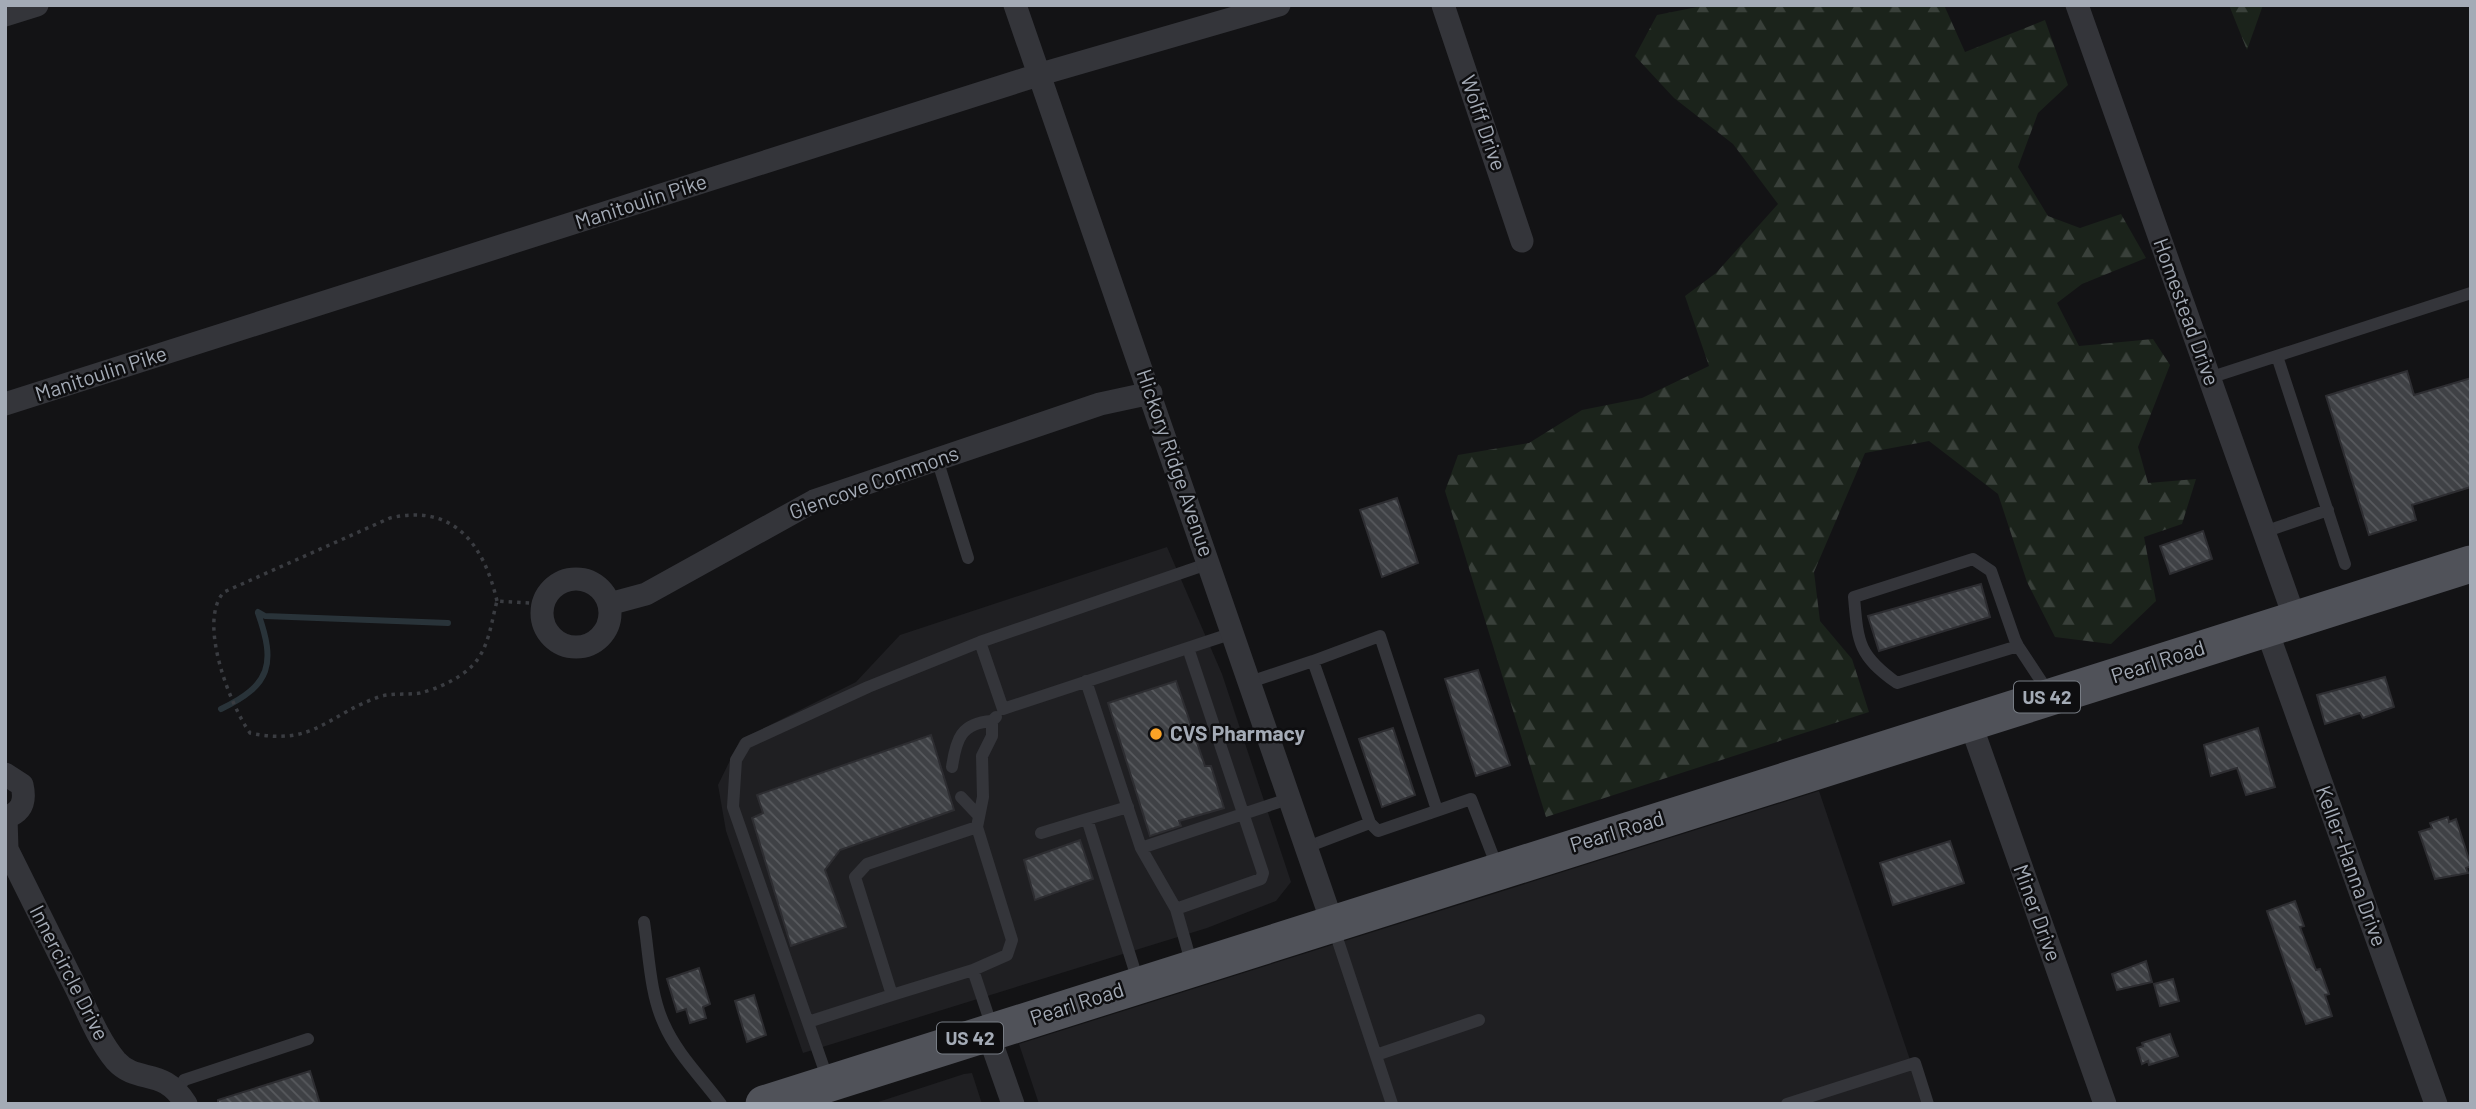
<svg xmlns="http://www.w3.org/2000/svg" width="2476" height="1109" font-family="Barlow,sans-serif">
<defs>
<pattern id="forest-firs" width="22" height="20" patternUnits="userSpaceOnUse" patternTransform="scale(1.75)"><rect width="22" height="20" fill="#1b231b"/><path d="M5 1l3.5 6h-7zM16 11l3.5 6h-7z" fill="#39403a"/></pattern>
<pattern id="building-back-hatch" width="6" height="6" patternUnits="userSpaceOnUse" patternTransform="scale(1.75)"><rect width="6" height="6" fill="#3f4145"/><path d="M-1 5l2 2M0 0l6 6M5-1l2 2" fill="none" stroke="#585a5e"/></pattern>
</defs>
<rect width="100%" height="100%" fill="#131315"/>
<path fill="#1f1f22" d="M1167,547l55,127 69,208 -15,19 -69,27 -404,125 -77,-222 -8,-46 22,-45 116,-58 44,-47z
M1819,791l106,313h-886l-20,-60z
M972,1073l10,31h-110l92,-30z"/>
<path fill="url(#forest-firs)" d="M1707,5h237l21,47 80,-32 23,65 -30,28 -20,54 30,49 32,12 41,-14 25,44 -64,26 -25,19 22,43 74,-7 17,26 -32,82 10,36 48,-4 -14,45 -38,13 12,64 -45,43 -56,-7 -28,-55 -29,-88 -69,-53 -64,12 -51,119 6,49 32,38 17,53 -323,105 -101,-326 13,-36 71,-12 53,-33 60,-12 67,-32 -24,-70 31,-23 62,-69 -45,-60 -59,-46 -39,-42 22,-41z
M2229,5h34l-16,45z"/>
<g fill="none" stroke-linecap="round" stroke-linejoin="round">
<path stroke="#293339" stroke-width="6" d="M258,612l7,4 183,7
M221,709c50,-24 55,-45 37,-96"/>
</g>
<path fill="url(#building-back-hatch)" stroke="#2d2d31" stroke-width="2" d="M2407,371l7,24 57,-17v109l-59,18 4,15 -47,15 -43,-139z
M1397,498l21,65 -36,14 -22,-67z
M2203,531l9,28 -42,15 -10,-28z
M1981,584l9,33 -111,34 -11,-35z
M1478,670l32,95 -34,11 -31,-97z
M2385,677l9,30 -31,11 -3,-5 -35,11 -8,-29z
M1176,681l29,85h6l13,42 -45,13 2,5 -31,10 -42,-133z
M1393,728l22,67 -33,12 -23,-68z
M2258,728l17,59 -29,8 -9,-27 -26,8 -7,-31z
M931,735l23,75 -114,40 -15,20 21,57 -55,19 -39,-128 11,-5 -6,-18z
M2448,817l1,5 7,-3 15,47 -5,2 2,5 -33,6 -16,-47 13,-4 -2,-5z
M1080,840l13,39 -58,21 -11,-40z
M1950,841l14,42 -71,22 -13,-42z
M2295,901l9,25 -4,1 16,43 4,-1 9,25 -4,1 7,21 -26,8 -39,-113z
M2146,961l6,21 -35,8 -5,-16z
M699,968l11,36 -7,3 3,11 -16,5 -4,-14 -9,3 -10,-33z
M2173,979l6,22 -19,5 -6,-22z
M754,995l12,40 -19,7 -12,-41z
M2170,1034l8,22 -29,9 -1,-4 -6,3 -5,-16 6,-2 -1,-3z
M310,1071l10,33h-102v-4z"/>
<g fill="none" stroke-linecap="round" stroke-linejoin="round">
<path stroke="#3a3c41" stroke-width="3.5" stroke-dasharray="3.5 5" stroke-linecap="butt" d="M497,601c-13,-56 -43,-98 -107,-83l-166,74c-27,29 6,113 26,141 66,14 78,-20 132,-37 12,-3 25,-1 38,-3 17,-4 39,-14 52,-27 17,-17 19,-43 25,-65l46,3"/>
<path stroke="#34353a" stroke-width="12" d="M2277,356l68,208
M2209,378l262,-85
M937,459l31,99
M2264,532l64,-22
M1210,563l-230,79 23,67 230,-76
M2018,646l-121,37c-39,-28 -39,-40 -43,-86l119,-38 18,12 24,69 3,6 31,47
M1313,661l67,-25 57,174
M1086,681l55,167
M1250,682l63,-21 57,162 -63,24
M952,767c4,-28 9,-44 40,-46l4,-4
M961,797l17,18
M1087,819l41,-12
M1370,823l8,8 93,-32 27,70
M977,827l6,-30 -1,-41 10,-20v-15
M1041,833l46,-14 52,165
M1176,909l85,-30 2,-6 -75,-225
M644,922c5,33 6,72 20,102 13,30 38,54 57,80
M1334,929l58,175
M1192,965l-16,-56 -35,-61 150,-50
M973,970l34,-15 5,-15 -35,-113 -110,37 -12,13 37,118 81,-25 19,57
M808,1022l84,-27
M1376,1055l103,-35
M828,1080l-95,-273 3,-47 10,-17 122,-56 112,-45
M178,1090l6,-10 124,-41
M1787,1104l128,-41 13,41"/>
<path stroke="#34353a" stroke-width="23" d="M1015,5l317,917
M1443,5l79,236
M2077,5l218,614
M5,15l32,-10
M5,404l1036,-330 238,-69
M542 613a34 34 0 1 1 68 0a34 34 0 1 1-68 0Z
M609,604l37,-10 168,-93 286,-97 51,-11
M2266,628l170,476
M1970,722l135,382
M5,774l17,11c4,17 0,27 -17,33
M6,818l1,31c23,47 47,94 70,141 11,23 22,51 39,71 22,24 47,5 70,43
M988,1033l25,71"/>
<path stroke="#505259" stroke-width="37" d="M764,1104l1707,-540"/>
</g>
<circle fill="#faa326" stroke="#0e0e10" stroke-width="2.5" cx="1156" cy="734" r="7"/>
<g text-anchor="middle" stroke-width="5" stroke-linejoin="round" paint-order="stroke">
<g fill="#0e0e10" stroke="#777c84" stroke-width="2">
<rect x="2014" y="681.5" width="66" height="31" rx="5"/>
<rect x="937" y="1022.5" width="66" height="31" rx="5"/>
</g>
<g font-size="19" font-weight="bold" fill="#a4abb6">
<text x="2047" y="704">US 42</text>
<text x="970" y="1045">US 42</text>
</g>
<g font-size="21" fill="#a4abb6" stroke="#0e0e10">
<text transform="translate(1483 123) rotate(71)" y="7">Wolff Drive</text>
<text transform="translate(641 202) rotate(-18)" y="7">Manitoulin Pike</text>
<text transform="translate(2186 312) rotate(70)" y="7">Homestead Drive</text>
<text transform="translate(101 374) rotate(-18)" y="7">Manitoulin Pike</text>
<text transform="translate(1175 463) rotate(71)" y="7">Hickory Ridge Avenue</text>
<text transform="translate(874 483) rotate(-20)" y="7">Glencove Commons</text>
<text transform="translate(2158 662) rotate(-18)" y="7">Pearl Road</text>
<text transform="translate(1617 832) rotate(-17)" y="7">Pearl Road</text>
<text transform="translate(2351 866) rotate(70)" y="7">Keller-Hanna Drive</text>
<text transform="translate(2037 913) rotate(70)" y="7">Miner Drive</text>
<text transform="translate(69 973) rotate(63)" y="7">Innercircle Drive</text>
<text transform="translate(1077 1004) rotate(-18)" y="7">Pearl Road</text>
</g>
<g font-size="21" font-weight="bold" fill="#a4abb6" stroke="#0e0e10" text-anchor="start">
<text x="1170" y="741">CVS Pharmacy</text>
</g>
</g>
<rect width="2476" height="1109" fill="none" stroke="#a4abb6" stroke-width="14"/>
</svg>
